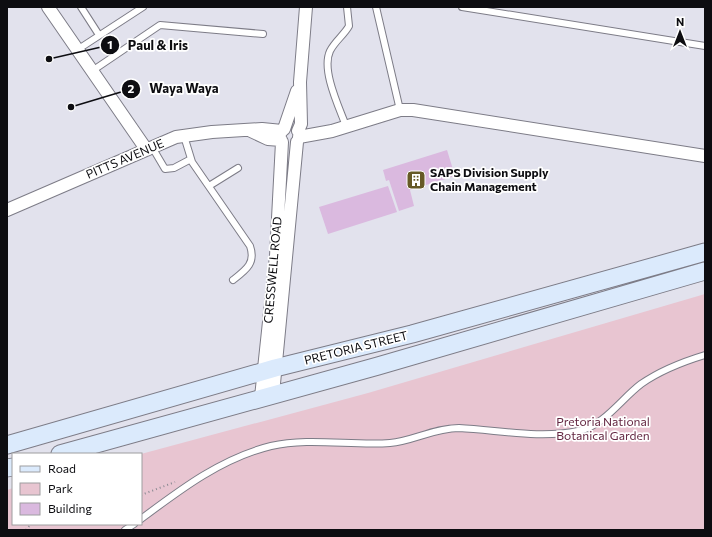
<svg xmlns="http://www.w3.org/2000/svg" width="712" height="537" font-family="Commissioner,sans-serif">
<rect width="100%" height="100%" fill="#e2e2ed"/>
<path fill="#e8c5d1" d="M705,294v236h-698v-40l6,-2v36h128v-70l227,-61z"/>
<path fill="#dab9df" d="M447,150l8,26 -45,14 4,16 -15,5 -10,-31 -3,1 -3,-11z
M388,186l9,26 -69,22 -9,-27z"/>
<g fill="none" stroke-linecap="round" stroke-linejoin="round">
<defs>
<path id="lane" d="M81,7l18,28
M376,7l24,103
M462,7l243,39
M77,50l66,-43
M92,71l68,-46 103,9
M346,126c-7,-19 -25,-56 -16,-75 5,-10 14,-16 19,-25l-2,-19
M184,136l8,26 58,84c6,17 -4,24 -17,34
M152,147l13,22 9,-1 17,-9
M209,186l29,-18
M141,519c40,-30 81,-61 130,-73 38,-9 81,0 119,-3 23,-2 44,-15 69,-15 40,2 80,11 119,3 26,-5 43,-32 63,-47 20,-14 41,-22 64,-29
M125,530l9,-6"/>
<path id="street" d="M48,7l98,142
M284,129l13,-38
M251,131l17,8 13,1
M298,131l3,-7 -1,-42 6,-75
M299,137l33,-6 68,-21h13l292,46
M7,210l169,-73 36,-5 50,-3 20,2
M273,394l24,-252
M261,397l15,-141 6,-114"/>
<path id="secondary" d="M7,445l268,-77 137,-34 293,-82
M60,454l318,-88 327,-95
M7,468l6,-1"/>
</defs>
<use href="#lane" stroke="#7d7c87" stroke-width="8"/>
<use href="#street" stroke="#7d7c87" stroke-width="14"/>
<use href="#secondary" stroke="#7d7c87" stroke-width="19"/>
<path stroke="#8a8a92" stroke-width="2" stroke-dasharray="1 3" stroke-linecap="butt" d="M141,495l34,-13
M26,530l5,-6"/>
<use href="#lane" stroke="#fff" stroke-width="6"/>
<use href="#street" stroke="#fff" stroke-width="12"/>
<use href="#secondary" stroke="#dbeafc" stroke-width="17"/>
</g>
<defs>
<symbol id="building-square" viewBox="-11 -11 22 22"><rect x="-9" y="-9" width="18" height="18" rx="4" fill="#665926" stroke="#fff"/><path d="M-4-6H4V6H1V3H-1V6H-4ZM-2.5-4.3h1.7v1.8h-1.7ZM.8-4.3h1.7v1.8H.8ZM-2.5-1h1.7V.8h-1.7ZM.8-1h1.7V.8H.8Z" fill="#fff"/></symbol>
</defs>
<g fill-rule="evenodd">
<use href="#building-square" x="405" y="169" width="22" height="22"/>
</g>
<g text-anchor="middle" stroke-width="3.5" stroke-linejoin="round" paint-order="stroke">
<g font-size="12" fill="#0d0d11" stroke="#fff">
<text transform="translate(125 159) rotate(-23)" y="4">PITTS AVENUE</text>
<text transform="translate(273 270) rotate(-85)" y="4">CRESSWELL ROAD</text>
<text transform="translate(356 348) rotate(-14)" y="4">PRETORIA STREET</text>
</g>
<g font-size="12" font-weight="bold" fill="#0d0d11" stroke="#fff" text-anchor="start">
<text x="430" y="177">SAPS Division Supply<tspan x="430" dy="14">Chain Management</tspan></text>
</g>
<g font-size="12" fill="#632641" stroke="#fff">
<text x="603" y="426">Pretoria National<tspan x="603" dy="14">Botanical Garden</tspan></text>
</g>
</g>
<path fill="none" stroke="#0d0d11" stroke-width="1.5" d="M49 59L110 45M71 107L131 89"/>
<g fill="#0d0d11" stroke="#fff" stroke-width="1.5">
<circle cx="49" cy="59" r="4"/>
<circle cx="71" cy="107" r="4"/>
<circle cx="110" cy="45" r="10"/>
<circle cx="131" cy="89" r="10"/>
</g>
<g font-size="12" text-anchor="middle" font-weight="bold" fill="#fff">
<text x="110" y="49">1</text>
<text x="131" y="93">2</text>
</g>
<g font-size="13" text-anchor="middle" font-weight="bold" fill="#0d0d11" stroke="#fff" stroke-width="3.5" stroke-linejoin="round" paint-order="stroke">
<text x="158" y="50">Paul &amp; Iris</text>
<text x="184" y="93">Waya Waya</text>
</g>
<rect width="712" height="537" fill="none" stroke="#0d0d11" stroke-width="16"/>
<rect x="12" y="453" width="130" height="72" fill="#ffffff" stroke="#9e9ea0"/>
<rect x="20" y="466" width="20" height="6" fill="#dbeafc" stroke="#9e9ea0"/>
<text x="48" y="473" font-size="12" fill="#0d0d11">Road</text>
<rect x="20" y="483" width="20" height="12" fill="#e8c5d1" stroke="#9e9ea0"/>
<text x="48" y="493" font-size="12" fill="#0d0d11">Park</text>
<rect x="20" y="503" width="20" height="12" fill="#dab9df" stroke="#9e9ea0"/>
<text x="48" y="513" font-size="12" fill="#0d0d11">Building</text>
<g transform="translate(680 32)" stroke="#ffffff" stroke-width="3" paint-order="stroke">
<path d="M0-3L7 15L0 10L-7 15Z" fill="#0d0d11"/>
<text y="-6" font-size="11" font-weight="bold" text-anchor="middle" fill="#0d0d11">N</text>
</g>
</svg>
